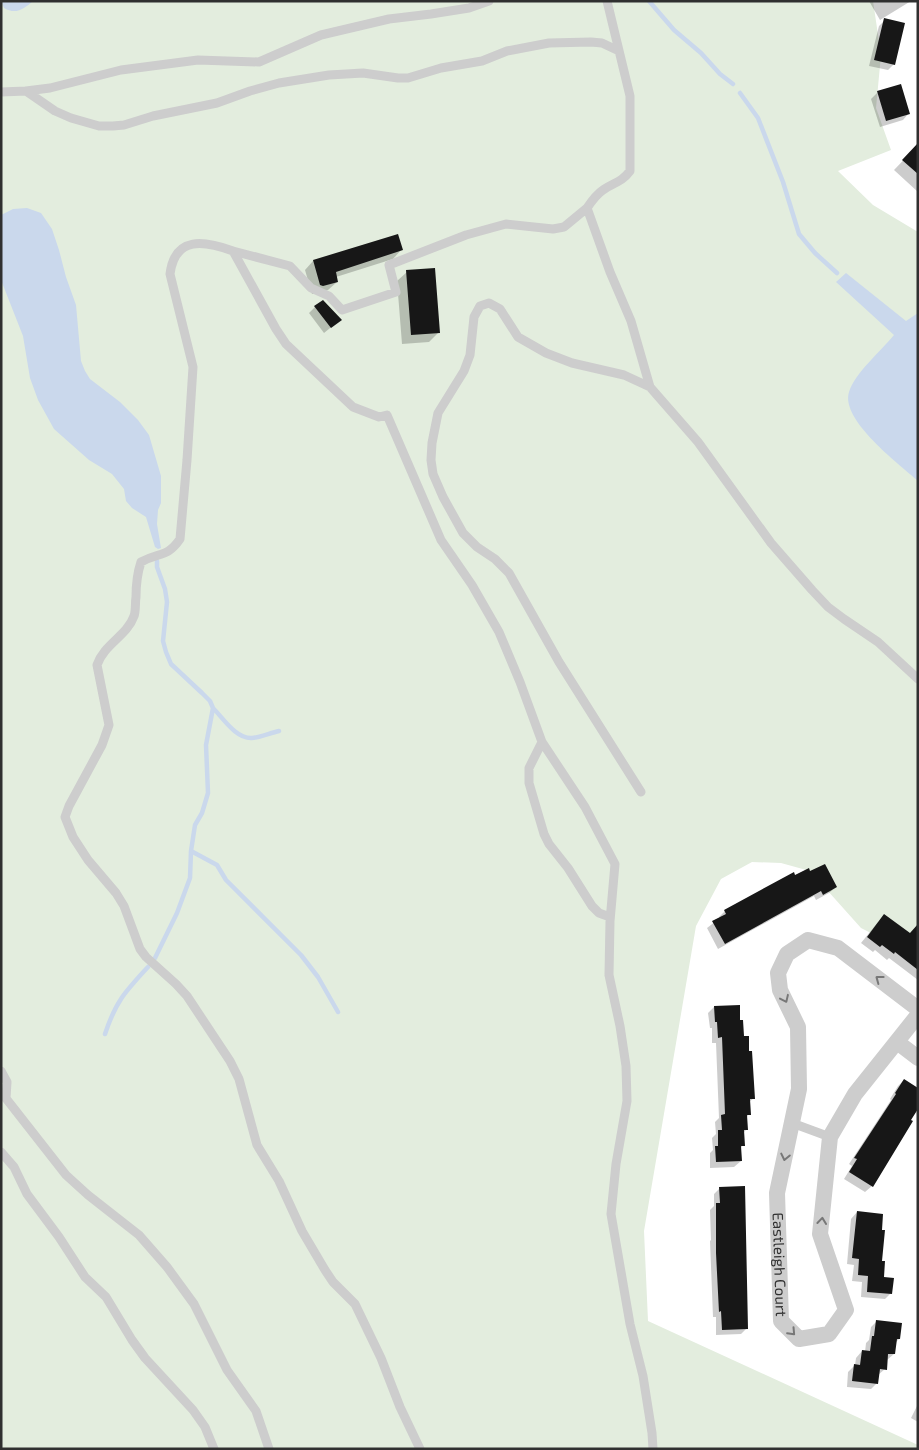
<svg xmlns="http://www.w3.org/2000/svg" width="919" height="1450" font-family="'Exo 2',sans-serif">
<rect width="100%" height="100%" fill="#fff"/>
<path fill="#e3edde" d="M1,1h872l8,54 -5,53 15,42 -53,21 35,34 45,27v725l-57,-29 -51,-57 -29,-8 -29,-1 -31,17 -25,47 -52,305 4,90 270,124v4h-917z"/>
<path fill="#cad8ec" d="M1,1h32c-9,8 -17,14 -29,7z
M27,208l14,5 11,16 7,21 7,27 10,28 5,56 4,10 5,8 30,23 18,18 11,15 12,41v27l-3,7 -1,14 4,24 -3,1 -3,-2 -9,-30 -14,-9 -6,-7 -2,-12 -12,-15 -23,-14 -35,-31 -16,-29 -8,-22 -7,-42 -22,-56v-65l12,-6z
M846,273l60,48 12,-8v168c-19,-17 -78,-61 -69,-89 6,-19 32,-41 45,-57l-58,-53z"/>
<path fill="#0003" d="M869,1h42l-31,19z
M885,20l9,44 -6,6 -19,-4 10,-40z
M878,92l31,21 -6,7 -23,7 -9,-28z
M918,145v47l-24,-22z
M401,250l-8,9 -57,18 1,5 -9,8 -16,4 -7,-24 8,-9z
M407,272l31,61 -9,9 -27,2 -5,-63z
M315,307l25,13 -16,13 -15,-20z
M810,873l26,14 -7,6 -13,7 -2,-4 -96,53 -11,-21 13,-10 -1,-1 6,-6 70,-35z
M878,922l40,15v43l-29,-22 -2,2 -12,-10 -2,2 -12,-9z
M714,1007l25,15 15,76 -5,4v12l-3,4v12l-3,3v12l-3,4 1,12 -7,6 -24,1v-15l3,-3 -1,-12 4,-4 -1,-12 4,-4 -3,-75h-4v-15h-2l-2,-15z
M904,1080l-32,106 -7,6 -21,-13 8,-13 -3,-2 42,-64 -1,-1 8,-13z
M720,1188l27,140 -6,6 -25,1v-18h-3l-3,-76 1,-1 -1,-30 4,-4v-12z
M857,1212l25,66 9,15 -6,6 -24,-2 1,-15 -10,-1 2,-16 -7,-1 4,-45z
M877,1321l22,18 -4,4 -1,11 -7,6 -2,9 -7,6 -1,8 -6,6 -24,-2 1,-15 7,-7 1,-7 6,-7 3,1 1,-9 3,-3 2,-13z
M918,1404v18l-7,-4z"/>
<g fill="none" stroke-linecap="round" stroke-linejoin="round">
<path stroke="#cad8ec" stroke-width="4.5" d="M649,1l25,29 27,23 19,21 13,10
M740,93l18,25 25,64 16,52 16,19 22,20
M213,708c10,10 23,31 39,30 9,-1 18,-5 27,-7
M191,851l26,14 9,15 75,75 17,22 20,35
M155,958l22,-45 13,-35 1,-27 4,-26 7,-12 6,-20 -2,-48 7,-37 -3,-7 -8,-8 -31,-29 -5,-12 -3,-11 4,-39 -2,-13 -8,-22v-6
M105,1034c11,-33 20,-42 43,-67"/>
</g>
<path fill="#171717" d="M884,18l21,5 -10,42 -21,-5z
M901,84l9,30 -24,7 -9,-30z
M918,143v31l-16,-14z
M398,234l5,16 -67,22 2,10 -15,4 -3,-1 -7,-25z
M435,268l5,65 -29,2 -5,-65z
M323,300l19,20 -11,8 -17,-22z
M825,864l12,23 -14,8 -2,-4 -96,53 -13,-23 14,-7 -2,-4 70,-38 1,3 14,-7 1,3z
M884,914l26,19 8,-9v46l-23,-18 -1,2 -12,-9 -2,2 -13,-10z
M740,1005v15h3l1,16h5v15h3l3,48h-5l1,16h-4l1,15h-4l1,16h-4l1,15 -26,1 -1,-16h3v-16h4l-1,-15 4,-1 -3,-77 -4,1 -1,-16h-2l-1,-16z
M904,1079l14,9v21l-7,11 2,1 -40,66 -24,-15 8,-13 -3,-1 42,-64 -1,-1z
M745,1186l3,143 -26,1 -1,-19 -2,1 -3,-59v-50h4l-1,-16z
M857,1211l26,3 -1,16h3l-3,31h3l-1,16 10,1 -2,16 -25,-2 1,-16 -10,-1 1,-16 -7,-1z
M876,1320l26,3 -2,16h-3l-2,15h-7l-1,16 -7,-1 -2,15 -26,-3 2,-17 6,1 2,-15 8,1 2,-15h2z"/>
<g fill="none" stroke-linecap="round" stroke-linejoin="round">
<path stroke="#cdcdcd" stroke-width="9" d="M607,1l23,95v75c-9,12 -16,11 -27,19 -6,4 -12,12 -16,18l23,64 21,49 19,66 48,55 73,101 41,47 16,17 16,12 34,23 40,37
M26,91l29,20 16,7 28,8h14l11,-1 29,-9 64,-13 33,-12 29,-8 50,-8 34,-2 35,5h10l33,-10 41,-7 25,-10 42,-8 42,-1 11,1 17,8
M1,92l25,-1 24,-3 71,-18 77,-10 61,2 62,-27 68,-16 42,-5 38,-6 20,-7
M233,251l57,15 21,22 18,8 13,14 54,-18 -7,-27 77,-30 40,-11 47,5 11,-2 23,-19
M542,742l-13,26v15l15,51 5,10 19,24 24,38 7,7 11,4
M641,792l-82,-130 -50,-89 -14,-14 -18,-12 -14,-14 -20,-36 -10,-23 -2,-14 1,-17 6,-30 26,-42 6,-16 4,-38 6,-11 9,-3 11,6 18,28 28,16 26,10 52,12 26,12
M1,1071l6,11 -1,16
M1,1092l65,83 22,20 51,40 28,32 27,37 33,66 29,41 13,38
M792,1123l38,14
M1,1152l13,15 13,27 32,43 26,40 21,20 26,43 13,18 48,52 12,17 9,22
M420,1449l-20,-42 -19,-49 -26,-54 -22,-22 -8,-12 -23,-39 -23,-50 -22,-36 -18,-66 -9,-18 -43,-65 -11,-12 -30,-27 -6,-8 -16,-43 -8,-13 -28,-33 -15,-23 -8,-20 4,-11 33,-61 7,-20 -12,-60c7,-21 30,-29 37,-49 2,-5 1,-13 2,-19 0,-12 1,-23 5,-35 18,-10 26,-4 39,-23l7,-79 6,-93 -23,-93c5,-39 35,-33 63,-23l43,78 10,15 67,63 26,10 8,-2 54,125 31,45 27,47 21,50 22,60 43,65 30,57 -5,57 -1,54 11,51 6,40 1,35 -11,63 -5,50 19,110 13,52 9,57 1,16"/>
<g stroke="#cdcdcd" stroke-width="16">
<path id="s1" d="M918,1009l-80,-61 -30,-8 -21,14 -9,19 2,17 18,37 1,62 -22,104 4,128 18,18 30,-5 17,-24 -26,-76 10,-97 25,-43 63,-79"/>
<path d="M897,1042l21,16"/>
</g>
</g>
<defs><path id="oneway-chevron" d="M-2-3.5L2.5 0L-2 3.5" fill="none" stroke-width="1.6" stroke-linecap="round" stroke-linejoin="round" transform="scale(1.25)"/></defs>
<g stroke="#777">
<use href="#oneway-chevron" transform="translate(879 979) rotate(-143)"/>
<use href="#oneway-chevron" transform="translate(785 999) rotate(65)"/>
<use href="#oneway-chevron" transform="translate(785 1157) rotate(102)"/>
<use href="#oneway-chevron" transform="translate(822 1221) rotate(-84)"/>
<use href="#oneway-chevron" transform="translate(792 1332) rotate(47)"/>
</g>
<g text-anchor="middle" stroke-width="5" stroke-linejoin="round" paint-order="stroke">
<g font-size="15" fill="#303030" stroke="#fff">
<text dy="5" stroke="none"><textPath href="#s1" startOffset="476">Eastleigh Court</textPath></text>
</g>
</g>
<rect width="919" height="1450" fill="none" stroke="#303030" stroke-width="5"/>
</svg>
